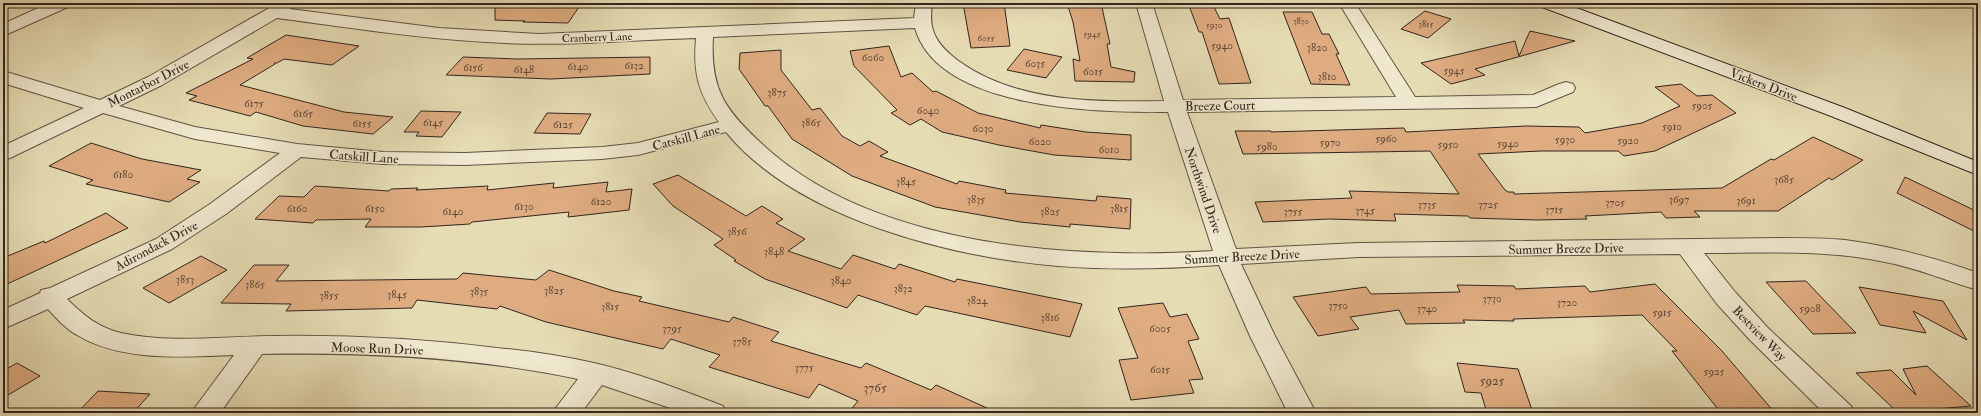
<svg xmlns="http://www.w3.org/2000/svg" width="1981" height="416" font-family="'IM FELL Double Pica',serif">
<rect width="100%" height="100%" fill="#e6dcb4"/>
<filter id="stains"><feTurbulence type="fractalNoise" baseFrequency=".005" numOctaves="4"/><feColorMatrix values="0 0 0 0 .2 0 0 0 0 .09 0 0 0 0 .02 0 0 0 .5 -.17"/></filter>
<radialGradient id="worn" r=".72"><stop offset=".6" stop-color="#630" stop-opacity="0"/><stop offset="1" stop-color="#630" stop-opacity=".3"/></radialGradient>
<path fill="#deac80" stroke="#32251f" d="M495,3h1l85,1 -13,19 -45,-1 2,-1 -30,-1z
M963,3h41l6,43 -39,2z
M1067,3h34l9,41h-3l4,23 24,5 -1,10 -59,-1 -2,-22 7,2 -7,-39z
M1188,3h24l8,16 9,-1 22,65 -32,1 -17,-52h-3z
M1425,11l26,8 -23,19 -27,-9z
M1283,12h29l10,22h7l10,20h-3l14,31 -39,-1z
M1530,31l45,10 -100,28 10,6 -34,9 -30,-21 94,-22 4,15z
M286,35l73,11 -27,19 -48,-6 -7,4h-3l1,1 -35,21 104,27 49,5 -20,17 -70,-8 -47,-14 -6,4 -61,-16 8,-4 -11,-3 67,-34 -6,-1z
M889,46l12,31 11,-4 21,19 3,-1 42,22 62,15 1,-3 45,7 45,3v25l-77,-5 -55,-10 -57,-13 -21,-13 -11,6 -19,-12 6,-3 -43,-44 -4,-15z
M1024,49l38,8 -16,21 -39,-8z
M781,50v20l31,40 8,-2 22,28 18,10 9,-5 19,11 -8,4 77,28 2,-3 47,9 -1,3 91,8 1,-5 34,3 -1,30 -60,-5v3l-50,-5 -85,-15 -83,-31 -60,-37 -24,-33h-3l-26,-37 1,-16z
M463,57l55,2 132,-2v17l-99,5 -105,-4z
M1681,84l16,12 15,-1 24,18 -81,38 -31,5 -6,-5h-77l-63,3 27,36 3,2h6v2l208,-6 49,-29 3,1 39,-23 50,23 -31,20 -3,-2 -51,33h-84l6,6 -34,1 -5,-6 -76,4 2,3 -51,1 -66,-2 -2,-2 -74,-2 2,7 -67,-2 -66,3 -8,-20 97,-4 -3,-7 110,3 -29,-43 -187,3 -8,-23h36v1l133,-4 2,4 120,-6 53,1 6,6 57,-10 38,-17 -25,-19z
M421,111l40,1 -19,25 -26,-1 3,-4h-15z
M547,113l44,1 -11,20 -46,-1z
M91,143l51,16 59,11 -14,9 13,3 -31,20 -83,-18 7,-4 -44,-14z
M678,175l68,41 16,-10 21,13 -7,4 29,16 -17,12 53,18 12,-14 42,14 4,-5 56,18 2,-3 125,25 -12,33 -145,-31 -8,9 -59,-20 -11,13 -82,-29 -31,-18 2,-1 -22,-15 9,-6 -50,-33 -20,-22z
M1905,177l73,35v21l-81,-40z
M608,182l-2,10 26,-3 -3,21 -61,7 1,-5 -97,10 -2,2 -49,3h-56l6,-8 -55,1 -3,3 -58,-4 24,-23 25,1 11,-11 74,5 2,-2 27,-1 -2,2 72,-4 -1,4 67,-7 -1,5z
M106,213l22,15 -125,58v-28l41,-17 1,2z
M201,256l26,14 -58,33 -26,-15z
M254,265h35l-13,16 181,-2 6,-6 73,7 13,-10 65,21 28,6 -3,4 90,21 4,-5 46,15 -8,9 90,27 5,-5 65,27 5,-5 62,28h-150l10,-12 -39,-17 -10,14 -100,-31 11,-12 -49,-16 -8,10 -117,-27 -46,-16 -3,3 -80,-9 -5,8 -126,3 5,-7 -70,-1z
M1806,281l17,18 33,34 -43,1 -47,-52z
M1655,284l67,67 53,62h-54l-49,-62h5l-35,-36 -129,4 1,2 -51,-1 2,3 -59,1 -7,-14 -49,7 9,12 -41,7 -25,-39 73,-10 5,7 89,-2 -3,-7 57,1 2,3 69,-3 5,6z
M1859,287l84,14 24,39 -54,-29 13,22 -46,-8z
M1163,303l7,14 17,-3 12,25 -11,2 15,38 -14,1 5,13 -63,7 -12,-40 19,-2 -20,-50z
M17,363l23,13 -37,22v-27z
M1457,363l61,6 15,44h-46l-6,-20 -16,-1z
M1927,366l44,40 -80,7 4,-3 -39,-37 35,-3 25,25 -13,-26z
M98,391l52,3 -17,19h-56z"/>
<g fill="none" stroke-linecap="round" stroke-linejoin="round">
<defs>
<path id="minor" d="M49,3h21l-2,4 -65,29v-12z
M278,3h15l1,2 -4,4 149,19 100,6 375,-16 2,-15h16c-1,9 -2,18 1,27 4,14 16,24 27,32 58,41 137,40 204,39l-28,-98h16l31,97 213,-3 -57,-94h16l60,94 118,-2 26,-11 7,-2 7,2 2,4 -2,4 -37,15 -349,5 49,137 122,-6 423,-5c21,0 43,0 64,2 46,6 90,18 133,33v17c-31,-9 -61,-22 -93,-28 -59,-13 -121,-9 -181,-9l31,39 33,36 83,78 4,7h-31l-74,-73 -33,-36 -37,-50 -322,3 -117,7 34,72 41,77h-28l-38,-77 -31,-71c-54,4 -107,5 -161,1 -107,-9 -261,-47 -332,-134l-88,23 -36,4 -137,6 -82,-1 -82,-7 -75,57 -54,35 -105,50c16,16 32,29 54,34 51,11 104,3 156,3 74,-1 146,3 220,12 32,3 65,8 97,15 44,10 87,27 129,43l4,7h-42l-83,-28 -21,28h-29l26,-34c-104,-22 -210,-27 -316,-25l-42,59h-29l43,-58c-49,2 -113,7 -157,-20 -11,-6 -20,-16 -29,-26l-45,20v-19l37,-17 1,-3 9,-2 106,-49 54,-35 70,-51 -85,-14 -92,-26 -93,45 -7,2v-14l81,-38 -81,-25v-12l97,29 48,-23zM277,18c75,10 152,22 228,25 64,3 128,-3 191,-5 -3,35 2,55 23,84l-81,21 -36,4 -137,6 -82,-1 -86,-8 -102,-17 -76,-21 43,-21zM915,28c23,82 186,85 253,84l45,139c-142,9 -341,-4 -451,-107 -37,-34 -52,-55 -49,-107z"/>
<path id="secondary" d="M1540,3h23l282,105 133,54v13l-147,-59 -289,-109z"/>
</defs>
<use href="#minor" stroke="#5f5344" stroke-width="2"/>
<use href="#secondary" stroke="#32251f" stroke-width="2"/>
<use href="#minor" fill="#efe8ce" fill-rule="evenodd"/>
<use href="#secondary" fill="#efe8ce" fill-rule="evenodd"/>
</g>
<g text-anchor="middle" stroke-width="3" stroke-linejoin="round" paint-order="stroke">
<g font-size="9" fill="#5d4737">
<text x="1301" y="24">3830</text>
<text x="1426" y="27">3815</text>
<text x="1214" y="28">5930</text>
<text x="1092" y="37">5945</text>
<text x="986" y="41">6055</text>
</g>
<g font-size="11" fill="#32251f" stroke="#efe8ce">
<text transform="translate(597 37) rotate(-2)" y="4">Cranberry Lane</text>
</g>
<g font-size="11" fill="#5d4737">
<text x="1222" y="49">5940</text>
<text x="1317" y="51">3820</text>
<text x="873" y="61">6060</text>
<text x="1035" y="67">6035</text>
<text x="634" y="69">6132</text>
<text x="578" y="70">6140</text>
<text x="473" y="71">6156</text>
<text x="524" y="73">6148</text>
<text x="1454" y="74">5945</text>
<text x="1093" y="75">6015</text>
<text x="1327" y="80">3810</text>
<text x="777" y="96">3875</text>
<text x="254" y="107">6175</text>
<text x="1702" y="109">5905</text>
<text x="928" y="114">6040</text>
<text x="303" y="117">6165</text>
<text x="433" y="126">6145</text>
<text x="811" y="126">3865</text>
<text x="362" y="127">6155</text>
<text x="563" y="128">6125</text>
<text x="1672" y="130">5910</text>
<text x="983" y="132">6030</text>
<text x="1386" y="142">5960</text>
<text x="1565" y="143">5930</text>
<text x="1628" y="144">5920</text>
<text x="1040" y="145">6020</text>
<text x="1330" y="146">5970</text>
<text x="1508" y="147">5940</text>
<text x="1448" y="148">5950</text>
<text x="1267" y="150">5980</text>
<text x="1109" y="153">6010</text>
<text x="123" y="178">6180</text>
<text x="1784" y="183">3685</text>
<text x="906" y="185">3845</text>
<text x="976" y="203">3835</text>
<text x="1679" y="203">3697</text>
<text x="1746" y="204">3691</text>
<text x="601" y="205">6120</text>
<text x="1615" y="206">3705</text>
<text x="1427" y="208">3735</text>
<text x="1488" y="208">3725</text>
<text x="524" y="210">6130</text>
<text x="297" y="212">6160</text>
<text x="375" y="212">6150</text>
<text x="1119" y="212">3815</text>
<text x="1554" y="213">3715</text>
<text x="1365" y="214">3745</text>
<text x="453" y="215">6140</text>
<text x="1050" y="215">3825</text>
<text x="1293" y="215">3755</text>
<text x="737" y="235">3856</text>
<text x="774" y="255">3848</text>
<text x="185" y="283">3853</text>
<text x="841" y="284">3840</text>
<text x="255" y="288">3865</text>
<text x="903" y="292">3832</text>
<text x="554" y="294">3825</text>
<text x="479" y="295">3835</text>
<text x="397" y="298">3845</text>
<text x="329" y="299">3855</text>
<text x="1492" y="302">3730</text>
<text x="977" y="304">3824</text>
<text x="1567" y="306">3720</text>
<text x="1338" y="309">3750</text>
<text x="610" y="310">3815</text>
<text x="1427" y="312">3740</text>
<text x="1810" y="312">5908</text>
<text x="1662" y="316">5915</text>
<text x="1050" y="321">3816</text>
<text x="672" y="332">3795</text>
<text x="1160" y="332">6005</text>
<text x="742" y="345">3785</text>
<text x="804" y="371">3775</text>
<text x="1160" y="373">6015</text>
<text x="1714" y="375">5925</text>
</g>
<g font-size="13" fill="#32251f" stroke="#efe8ce">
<text transform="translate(148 83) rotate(-27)" y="5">Montarbor Drive</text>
<text transform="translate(1764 84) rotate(21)" y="5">Vickers Drive</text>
<text transform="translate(1220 105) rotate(-1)" y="5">Breeze Court</text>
<text transform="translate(686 137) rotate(-15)" y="5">Catskill Lane</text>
<text transform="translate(364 156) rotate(4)" y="5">Catskill Lane</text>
<text transform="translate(1204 190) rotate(71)" y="5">Northwind Drive</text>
<text transform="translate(156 245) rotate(-28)" y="5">Adirondack Drive</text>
<text transform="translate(1566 248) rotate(-1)" y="5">Summer Breeze Drive</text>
<text transform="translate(1242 256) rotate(-3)" y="5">Summer Breeze Drive</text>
<text transform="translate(1760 333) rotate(46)" y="5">Bestview Way</text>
<text transform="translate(377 348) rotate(2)" y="5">Moose Run Drive</text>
</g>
<g font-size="13" fill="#5d4737">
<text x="1492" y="385">5925</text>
<text x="875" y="392">3765</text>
</g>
</g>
<rect width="1981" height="416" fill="none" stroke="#e6dcb4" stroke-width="16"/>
<rect x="4" y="4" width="1973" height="408" fill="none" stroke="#32251f" stroke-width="2"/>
<rect x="8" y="8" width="1965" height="400" fill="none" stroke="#32251f"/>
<rect width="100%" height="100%" filter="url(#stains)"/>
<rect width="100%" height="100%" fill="url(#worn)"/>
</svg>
